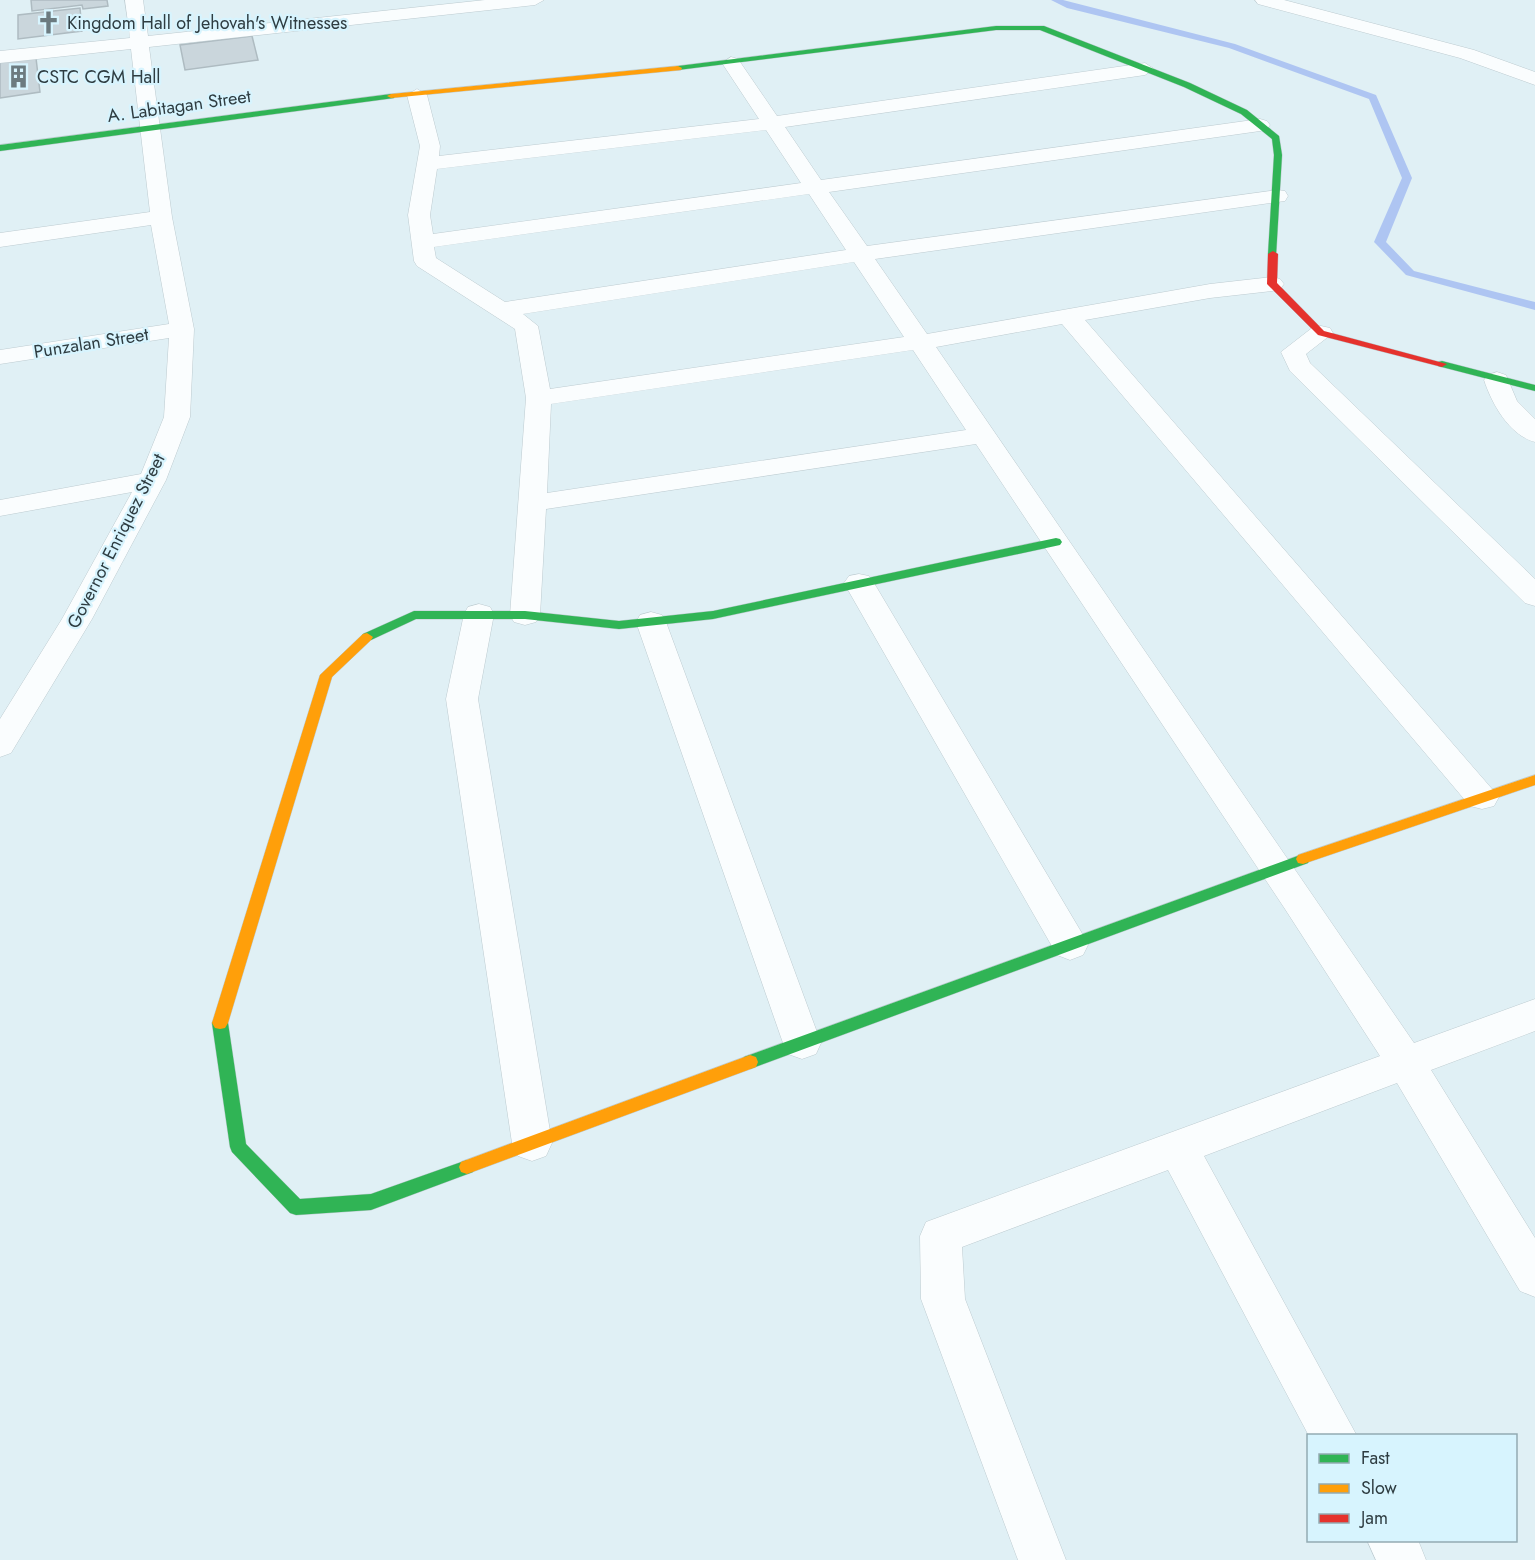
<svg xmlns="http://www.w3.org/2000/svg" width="1535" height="1560" font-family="Jost,sans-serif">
<rect width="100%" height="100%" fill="#e0f0f5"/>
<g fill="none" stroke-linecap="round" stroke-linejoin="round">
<path fill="#aec5f2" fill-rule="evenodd" d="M1051,0h12l172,44 141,51 36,83 -26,64 28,29 121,31v8l-129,-35 -30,-31 -2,-2 28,-64 -33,-79 -140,-51 -162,-40z"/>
</g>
<path fill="#cad6dc" stroke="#aebbc1" stroke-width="1.5" d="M31,0h76l1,6 -25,3 -1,-4 -50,6z
M80,8l2,23 -64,8v-24z
M252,36l6,24 -73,10 -5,-25z
M36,58l4,34 -40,6v-36z"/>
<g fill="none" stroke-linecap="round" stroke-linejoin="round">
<defs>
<path id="street" d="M125,0h18l5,36 337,-36h59l-9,5 -386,42 23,170 22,112 -4,88 -24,63 -74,139 -81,134 -11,4v-38l62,-100 70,-127 -132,24v-16l141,-26 23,-57 5,-79 -169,26v-14l169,-26 -18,-99 -151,22v-14l150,-21 -19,-163 -131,14v-12l130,-13z
M1255,0h29l190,50 61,22v13l-75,-27 -202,-54z
M731,57l7,2 39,57 368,-53 9,6 -9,6 -360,52 36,53 439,-61 7,2 3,4 -3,4 -7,2 -431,61 38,54 410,-56 8,1 3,5 -3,5 -8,1 -402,57 52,75 283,-50 62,-7 8,2 4,5 -4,5 -8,2 -62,7 -125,22 414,477 -5,9 -12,3 -12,-3 -408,-482 -126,23 478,696 121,-44v32l-104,39 104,168v59l-15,-6 -123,-208 -193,73 153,280h-48l-141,-266 -206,77 3,52 101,261h-48l-97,-261 -1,-63 6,-14 454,-166 -95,-147 -309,-465 -430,65 -6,106 -4,7 -11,3 -11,-3 -4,-7 16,-217 -11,-69 -98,-63 -3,-5 -6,-46 12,-69 -13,-51 10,-6 10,6 13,51 -1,10 320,-37 -37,-56zM766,130l35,53 -368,51 -3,-19 7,-46zM809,194l37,56 -341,52 -69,-44 -2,-11zM854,262l50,75 -354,52 -12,-63 -15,-12zM913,350l53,80 -419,63 4,-89z
M1321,326l9,2 3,5 -27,21 4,9 225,216v27l-10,-3 -235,-232 -9,-19 31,-24z
M1497,372l9,3 11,26 18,18v23c-26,-7 -43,-38 -51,-62l4,-5z
M859,574l10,2 5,7 209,352 5,10 -5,10 -13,5 -13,-5 -213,-372 5,-7z
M479,604l11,3 4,7 -16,85 74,444 -6,13 -14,5 -14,-5 -6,-13 -66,-444 18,-85 4,-7z
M651,612l11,3 4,7 155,421 -5,11 -14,5 -14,-5 -5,-11 -147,-421 4,-7z
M1367,1540h51l8,20h-50z"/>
<path id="fast" d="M996,26h48l146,57 57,27 32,26 3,19 -6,101 -8,-2 6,-99 -2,-16 -31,-25 -57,-27 -144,-57h-44l-318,40 -4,-2 4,-2z
M391,94l4,2 -1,2 -394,53v-6z
M1442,361l93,24v6l-97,-25v-4z
M1056,538l4,1 2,3 -2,3 -347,74 -94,10 -94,-10h-109l-45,21h-8l-2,-3 2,-3 51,-23h111l94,10 94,-10z
M1303,854l5,1 2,4 -2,4 -558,206 -6,-2 -2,-5 2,-5z
M220,1017l5,1 3,5 18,121 54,55 71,-5 96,-34 6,2 2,5 -2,5 -102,38 -75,5 -6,-2 -58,-61 -2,-5 -18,-124 3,-5z"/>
<path id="slow" d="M678,66l4,2 -1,2 -290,28 -4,-2 4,-2z
M367,633l6,4 -2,3 -39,37 -104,346 -3,5 -5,1 -5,-1 -3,-5 108,-348 43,-41z
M1535,775v10l-232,79 -5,-1 -2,-4 2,-4z
M750,1055l6,2 2,5 -2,5 -289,107 -6,-2 -2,-5 2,-5z"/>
<path id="jam" d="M1273,251l5,3 -1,29 47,48 123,33 -5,3 -124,-32 -51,-51 1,-30z"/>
</defs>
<use href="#street" stroke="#bdcbd0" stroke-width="1"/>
<use href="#fast" stroke="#bdcbd0" stroke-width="1"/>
<use href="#slow" stroke="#bdcbd0" stroke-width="1"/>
<use href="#jam" stroke="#bdcbd0" stroke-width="1"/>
<use href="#street" fill="#fafdfe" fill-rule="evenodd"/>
<use href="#fast" fill="#30b455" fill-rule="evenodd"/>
<use href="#slow" fill="#ff9f0a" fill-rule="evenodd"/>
<use href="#jam" fill="#e5322d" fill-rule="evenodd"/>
</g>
<defs>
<symbol id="church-bare" viewBox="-9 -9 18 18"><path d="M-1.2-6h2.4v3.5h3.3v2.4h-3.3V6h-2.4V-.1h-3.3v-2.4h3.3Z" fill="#6c7b80" stroke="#d7f4fe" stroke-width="2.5" paint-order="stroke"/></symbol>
<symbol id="building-bare" viewBox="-9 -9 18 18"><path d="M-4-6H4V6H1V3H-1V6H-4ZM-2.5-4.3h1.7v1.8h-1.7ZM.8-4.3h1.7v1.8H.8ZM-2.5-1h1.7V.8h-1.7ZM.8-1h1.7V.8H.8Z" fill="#6c7b80" stroke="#d7f4fe" stroke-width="2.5" paint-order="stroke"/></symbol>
</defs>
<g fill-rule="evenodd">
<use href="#church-bare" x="32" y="6" width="33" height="33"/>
<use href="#building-bare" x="2" y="60" width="33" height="33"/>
</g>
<g text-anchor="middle" stroke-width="4.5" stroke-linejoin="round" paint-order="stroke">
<g font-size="18" fill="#2e3c41" stroke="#d7f4fe" text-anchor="start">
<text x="67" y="29">Kingdom Hall of Jehovah's Witnesses</text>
<text x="37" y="83">CSTC CGM Hall</text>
</g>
<g font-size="18" fill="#2e3c41" stroke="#d7f4fe">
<text transform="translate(179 106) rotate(-8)" y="6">A. Labitagan Street</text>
<text transform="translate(91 343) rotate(-9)" y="6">Punzalan Street</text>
<text transform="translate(116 541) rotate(-63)" y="6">Governor Enriquez Street</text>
</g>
</g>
<rect x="1307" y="1434" width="210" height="108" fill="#d7f4fe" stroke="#93aab2" stroke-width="1.5"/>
<rect x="1319" y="1454" width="30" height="9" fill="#30b455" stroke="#93aab2" stroke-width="1.5"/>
<text x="1361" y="1464" font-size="18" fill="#2e3c41">Fast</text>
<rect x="1319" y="1484" width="30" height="9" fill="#ff9f0a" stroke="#93aab2" stroke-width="1.5"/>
<text x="1361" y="1494" font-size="18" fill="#2e3c41">Slow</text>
<rect x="1319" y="1514" width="30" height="9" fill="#e5322d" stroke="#93aab2" stroke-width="1.5"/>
<text x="1361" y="1524" font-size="18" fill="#2e3c41">Jam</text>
</svg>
